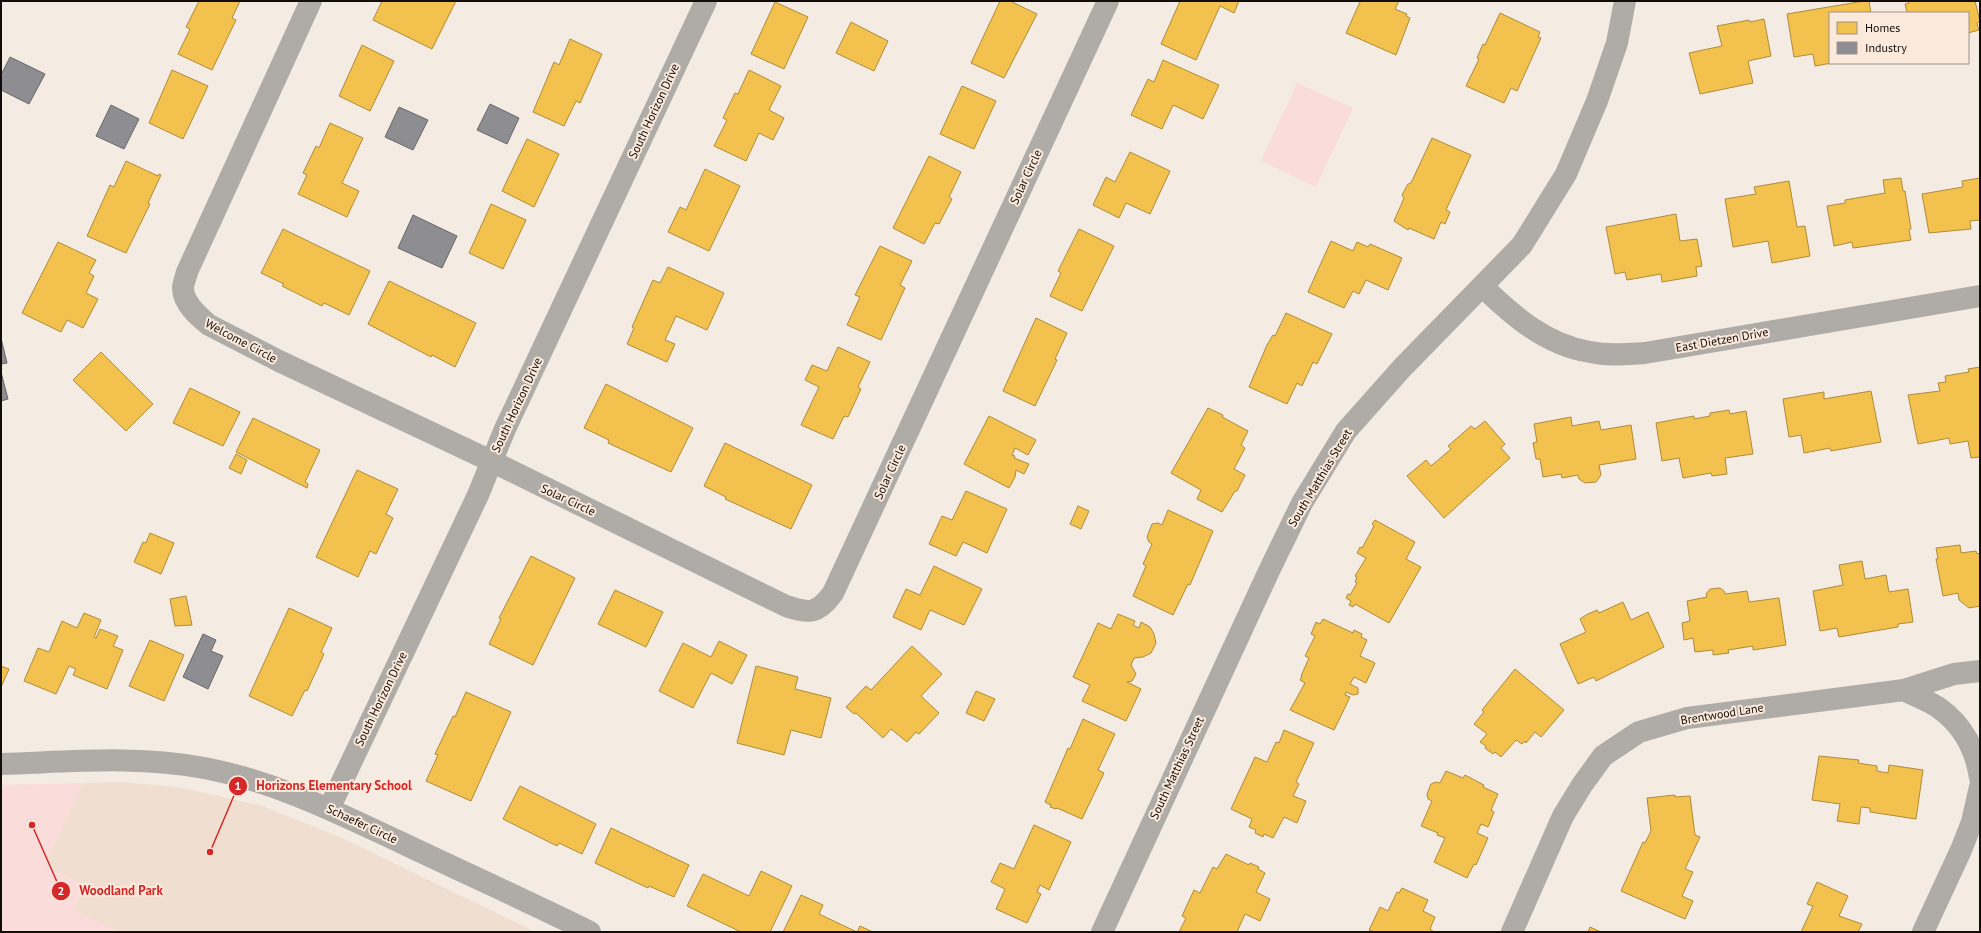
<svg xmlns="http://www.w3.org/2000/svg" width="1981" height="933" font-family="'PT Sans',sans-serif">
<rect width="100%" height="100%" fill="#f4ebe3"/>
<path fill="#f0dfd1" d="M120,782l58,5 85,19 81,33 192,93h-524l71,-149z"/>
<path fill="#fadddb" d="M1297,83l56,25 -37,79 -55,-26z
M83,783l-39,83 41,19 -11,25 45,22h-118v-147z"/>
<path fill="#f2c14e" stroke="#af8b39" d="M199,1h41l-8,17 4,2 -24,50 -34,-16 12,-25 -4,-2z
M382,1h74l-24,48 -59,-29z
M1000,1h10l27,13 -33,64 -33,-15z
M1180,1h59l-5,12 -14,-7 -24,54 -35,-16z
M1357,1h42l-4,8 12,5 -1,2 4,2 -14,37 -50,-22 14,-31z
M1864,1h5l2,12h-41v50h2l-17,3 -2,-12 -19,3 -7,-43z
M1908,1h67l5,20 -3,2 2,7 -11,3v-20h-61l-2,-9 4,-1z
M775,2l33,15 -24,52 -33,-15z
M1500,13l40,19 -2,5 3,1 -24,53 -6,-3 -7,15 -38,-17 13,-27 -2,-1 6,-14 2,1z
M1764,19l7,37 -23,5 5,22 -53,11 -11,-41 33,-7 -5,-20 32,-6 1,2z
M851,22l37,19 -14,30 -38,-18z
M570,39l32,15 -22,49 -4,-2 -12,25 -31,-14 21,-50 5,3z
M362,45l32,16 -24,50 -31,-15z
M1163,60l56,25 -16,34 -30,-14 -11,24 -31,-14 17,-36 6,3z
M172,70l36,16 -25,53 -34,-16z
M749,70l32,16 -12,24 15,8 -11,22 -14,-7 -13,28 -32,-15 13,-26 -4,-2 12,-25 3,1z
M962,86l34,15 -22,48 -34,-15z
M330,123l33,15 -21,45 17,8 -12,26 -49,-23 9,-19 -4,-2 13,-27 3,2z
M1432,138l39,17 -25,55 4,2 -5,12 -4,-2 -7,17 -25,-11 -1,2 -14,-9 10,-23 -2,-3 6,-11 3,-1z
M527,139l32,15 -25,53 -32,-16z
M1130,152l40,19 -20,43 -24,-11 -7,15 -26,-13 13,-28 9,5z
M929,156l32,16 -12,25 3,2 -13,25 -4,-1 -11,21 -31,-16z
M126,161l32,15 1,-2 2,1 -13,28 2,1 -24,49 -39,-17 23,-51 4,2z
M705,169l35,17 -31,65 -41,-19 12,-25 6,3z
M1901,178l2,13h2l6,38 -2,1 2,10 -58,8 -1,-6 -18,4 -7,-40 18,-3v-3l40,-7 -2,-13z
M1980,178v42l-10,1 1,8 -42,4 -7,-39 41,-7 -1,-6z
M1789,181l8,46 8,-1 5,30 -38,7 -4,-22 -35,6 -8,-48 31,-5 -2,-7z
M491,204l35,16 -23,49 -34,-16z
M1676,214l4,27 17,-2 5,27 -6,1 1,9 -35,6 -1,-8 -34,6 -2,-8 -10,2 -9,-47z
M283,229l87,42 -21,44 -25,-12 -2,3 -40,-20 2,-2 -23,-11z
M1079,229l35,17 -32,65 -32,-15 11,-23 -3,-2z
M1331,241l22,10 4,-9 11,5 2,-3 32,14 -14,32 -22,-10 -7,14 -6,-3 -9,17 -36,-16z
M58,242l38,18 -7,13 5,3 -8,17 12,6 -15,29 -16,-8 -6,12 -39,-19z
M880,246l32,15 -12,24 5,3 -24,52 -34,-15 13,-28 -5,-2z
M668,267l56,26 -17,37 -31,-14 -11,24 10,4 -8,18 -40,-18 7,-16 -2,-1 21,-47 7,3z
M389,281l87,42 -21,44 -23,-12 -1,2 -63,-33z
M1286,313l46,21 -15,30 -4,-2 -11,24 -5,-3 -10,21 -38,-17 18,-42 6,-10 2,1z
M1036,318l31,15 -12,26 2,1 -22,46 -32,-15z
M838,347l32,15 -12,25 3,2 -13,28 -4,-1 -11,23 -32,-14 18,-38 -14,-7 7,-15 15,6z
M101,352l52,52 -27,27 -53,-51z
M1980,367v92l-1,-2 -8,1 -3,-17 -18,3 -1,-6 -31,6 -10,-49 32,-4 -2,-8 8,-1 -1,-6 24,-4 -1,-3z
M606,384l87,44 -22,44 -63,-29 1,-3 -25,-12z
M190,388l50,24 -17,34 -50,-23z
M1871,391l10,51 -50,9 -1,-3 -26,5 -3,-18 -12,2 -6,-38 41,-7v7z
M1208,408l15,7 -1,2 26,14 -7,14 4,3 -11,21 11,6 -8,16h-2l-13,21 -25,-13 4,-9 -30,-17z
M1729,410l1,4 16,-3 7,43 -28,4 2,16 -15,2 -1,-3 -28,5 -4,-20 -17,3 -6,-38 38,-7v3l16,-3v-3z
M989,416l47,24 -8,15 -13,-7 -3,7 3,1 -1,2 15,6 -5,10 -8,-4 -1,7 -6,11 -45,-24z
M1571,417l1,9 27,-5 2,9 30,-5 5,34 -37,6 2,10 -5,7 -11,1 -6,-4 -1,-4 -16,3 -1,-4 -18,3 -3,-18h-4l-3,-16 4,-1 -3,-18z
M253,418l67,32 -15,32 3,2 -1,4 -71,-36z
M1485,421l20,23 -4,4 9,10 -66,60 -37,-42 19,-16 5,6 20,-17 -3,-3 23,-20 4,3z
M725,443l87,42 -21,44 -66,-30 1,-2 -22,-11z
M236,454l11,6 -6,14 -12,-6z
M357,470l41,19 -12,25 7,4 -17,36 -6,-3 -12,26 -42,-20z
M966,491l41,18 -20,44 -24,-11 -7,14 -27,-12 13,-28 10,4z
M1078,506l11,5 -8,18 -11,-5z
M1168,510l45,21 -23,54 -2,-1 -15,31 -40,-19 13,-30 -3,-2 9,-20 -3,-2 -2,-5 5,-13 6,-1 4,2z
M1375,520l40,22 -9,17 15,8 -32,56 -34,-19 -2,3 -4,-2 2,-4 -5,-3 2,-4 2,1 7,-12 -2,-1 2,-5 -2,-1 11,-18 -9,-5 3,-6 2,1 12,-22 -2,-2z
M150,533l24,10 -13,31 -27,-12 9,-20 3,1z
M1960,545l1,8 15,-2 1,3 3,-1v53l-11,2 -10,-8 -1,-7 -15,3 -7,-37h2l-2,-11z
M531,556l44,22 -42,87 -44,-21 12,-25 -2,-1z
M1862,561l3,18 21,-4 3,17 19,-3 5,33 -15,2v3l-59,10 -2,-9 -17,3 -7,-40 30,-6 -4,-20z
M934,566l48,23 -18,36 -34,-15 -9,20 -28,-13 13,-28 14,6z
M1720,588l4,3 1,3 22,-3 2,11 30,-4 7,47 -33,5v-4l-25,4 1,3 -16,2v-5l-18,2 -2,-14 -9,2 -2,-17 8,-2 -3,-20 20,-4 -1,-3 4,-5z
M615,590l48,22 -17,35 -48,-23z
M186,596l6,29 -17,1 -5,-27z
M1623,602l8,18 17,-8 16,35 -68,34 -2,-4 -16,7 -18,-40 26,-12 -6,-13 6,-4 11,-5 2,3z
M289,608l43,20 -11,24 3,2 -17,37 -2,-1 -13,26 -43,-20z
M84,613l17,7 -7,17 2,1 4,-9 18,7 -5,10 10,4 -16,39 -34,-14 3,-6 -7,-3 -13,28 -32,-13 14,-33 11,4 13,-31 15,7z
M1118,614l17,7 -2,4 6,3 2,-6 9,5 4,7 2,9 -5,10 -8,4 -9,1 -3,7 5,9 -4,7 -5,1 14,7 -15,32 -44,-20 8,-16 -17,-8 25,-54 13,6z
M1323,619l30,14 1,-3 8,4 -1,3 6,3 -7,16 15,7 -9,20 -12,-6 -4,7 8,4v6l-5,1 -7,-3 -1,3 5,2 -16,33 -44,-20 15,-27 -5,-3 2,-4h-1l8,-18 -4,-2 10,-20 -4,-2 5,-12 4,2z
M150,640l34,15 -20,46 -35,-15z
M719,641l28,14 -15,29 -21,-11 -18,35 -34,-17 24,-48 28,14z
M912,646l30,28 -21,22 18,17 -20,21 -3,-2 -9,10 -16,-13 -8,9 -27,-25 -2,1 -8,-7 20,-21 5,4z
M1,666l8,3 -8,18z
M756,666l42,11 -3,12 36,9 -10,40 -30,-8 -7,25 -47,-12z
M1515,669l49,41 -23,27 -6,-5 -9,11 -1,-2 -3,3 -6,-4 -15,17 -6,-5 -2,2 -8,-6 1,-2 -6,-4 7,-8 -13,-10 10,-12 -2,-2z
M976,691l19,8 -11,22 -18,-8z
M466,692l45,20 -40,89 -45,-20 12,-26 -3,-1 18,-38 2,1z
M1083,719l32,15 -17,36 6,3 -22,46 -25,-11 -1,1 -6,-2 1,-2 -6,-3 23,-54 2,1z
M1284,730l30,13 -18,39 3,2 -6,12 13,5 -9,22 -13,-6 -11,21 -9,-4 -1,3 -8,-4 1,-3 -7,-3 3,-8 -21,-10 24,-52 12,5 9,-20 3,1z
M1819,756l40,4 -1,3 19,3v5l11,2 1,-8 34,5 -7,49 -46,-7v-4l-9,-1 -2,17 -22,-3 3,-17 -28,-4z
M1446,771l17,7 2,-3 19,10 -1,2 15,7 -7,16 3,2 -6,15 -7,-3 -4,9 11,5 -12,27 -2,-1 -7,14 -33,-16 11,-24 -8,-3 1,-2 -17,-7 11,-25 -4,-2 -1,-5 4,-10 5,-2 4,1z
M520,786l76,38 -14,30 -23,-11 -2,3 -54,-27z
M1675,795v2l15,-1 5,39 5,2 -15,32 8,3 -11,24 11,5 -8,18 -64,-28 22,-49 2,1 6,-12 -4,-33z
M1034,825l37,17 -22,48 -9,-5 -3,7 4,2 -14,29 -31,-14 9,-20 -14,-7 9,-19 14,6z
M611,828l78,37 -15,32 -25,-11 -1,2 -53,-25z
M1226,854l23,11 1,-2 9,4 -1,2 7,4 -9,19 14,7 -10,22 -15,-7 -8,18h-58l7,-14 -4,-2 12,-26 6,3 13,-26 4,2z
M761,871l31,15 -22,46h-29l-54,-26 16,-32 46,22z
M1817,882l31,14 -9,20 23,8 -4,8h-57l12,-26 -6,-2z
M1402,888l26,12 -5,11 12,6 -5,12 4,3h-60l-5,-2 11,-23 8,4 9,-19 2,1z
M801,895l22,10 -4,9 38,18h-74z
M860,926l13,6h-16z
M1590,927l11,5h-13z"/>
<path fill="#8d8d92" stroke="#686769" d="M10,57l35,17 -16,30 -28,-14v-15z
M490,104l29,14 -12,26 -30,-14z
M111,105l28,14 -15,30 -28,-13z
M399,107l29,13 -15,30 -28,-13z
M413,215l44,21 -15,32 -44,-20z
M1,338l6,25 -6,1z
M1,372l7,27 -7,2z
M203,634l13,6 -5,11 12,5 -15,33 -25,-12z"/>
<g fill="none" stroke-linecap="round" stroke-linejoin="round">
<path stroke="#afaca8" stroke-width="22" d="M311,1l-124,271c-1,5 -4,11 -4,16 0,15 15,28 26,37l70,36 212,100 295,145c23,8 32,8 47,-13l275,-592
M1482,286c31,30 64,59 108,66 18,4 37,2 55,1l335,-57
M1904,690c11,6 25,11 35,18 24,17 37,43 41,70
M1,764c67,-2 137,-9 203,4 70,13 132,44 196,74 63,30 127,59 190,90
M329,809l149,-314 27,-66 201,-428
M1102,932l166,-359 34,-70 44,-72 56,-63 120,-123 44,-71 31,-73 20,-58 8,-42
M1512,932l51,-116 19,-31 21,-29 36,-24 48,-14 217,-28 50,-16 26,-3
M1923,932l38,-82 11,-28 8,-35"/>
</g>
<g text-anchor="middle" stroke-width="4" stroke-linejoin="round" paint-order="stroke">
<g font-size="12" fill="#130d09" stroke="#fbeadc">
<text transform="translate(654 111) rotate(-65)" y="4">South Horizon Drive</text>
<text transform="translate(1026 177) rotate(-65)" y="4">Solar Circle</text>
<text transform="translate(1722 340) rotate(-10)" y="4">East Dietzen Drive</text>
<text transform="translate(241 341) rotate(28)" y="4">Welcome Circle</text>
<text transform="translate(517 405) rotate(-65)" y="4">South Horizon Drive</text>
<text transform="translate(890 472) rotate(-65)" y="4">Solar Circle</text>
<text transform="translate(1320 478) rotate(-59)" y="4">South Matthias Street</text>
<text transform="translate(568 500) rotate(25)" y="4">Solar Circle</text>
<text transform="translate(381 699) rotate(-64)" y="4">South Horizon Drive</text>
<text transform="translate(1722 714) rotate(-9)" y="4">Brentwood Lane</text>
<text transform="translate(1177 768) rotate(-65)" y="4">South Matthias Street</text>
<text transform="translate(362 824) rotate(25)" y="4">Schaefer Circle</text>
</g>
</g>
<path fill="none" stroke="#d62828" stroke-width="1.5" d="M210 852L238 786M32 825L61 891"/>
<g fill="#d62828" stroke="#fbeadc" stroke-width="1.5">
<circle cx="210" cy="852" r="4"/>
<circle cx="32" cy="825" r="4"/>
<circle cx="238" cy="786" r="10"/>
<circle cx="61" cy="891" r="10"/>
</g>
<g font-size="12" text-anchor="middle" font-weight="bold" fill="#fff">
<text x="238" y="790">1</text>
<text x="61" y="895">2</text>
</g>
<g font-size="13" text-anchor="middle" font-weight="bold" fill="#d62828" stroke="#fbeadc" stroke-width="4" stroke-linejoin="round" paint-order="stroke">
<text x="334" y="790">Horizons Elementary School</text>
<text x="121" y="895">Woodland Park</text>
</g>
<rect width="1981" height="933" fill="none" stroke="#130d09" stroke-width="4"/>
<rect x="1829" y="12" width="140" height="52" fill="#fbeadc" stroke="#9e9288"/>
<rect x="1837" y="22" width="20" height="12" fill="#f2c14e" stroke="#9e9288"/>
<text x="1865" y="32" font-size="12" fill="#130d09">Homes</text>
<rect x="1837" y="42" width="20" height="12" fill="#8d8d92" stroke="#9e9288"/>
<text x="1865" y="52" font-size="12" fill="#130d09">Industry</text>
</svg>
